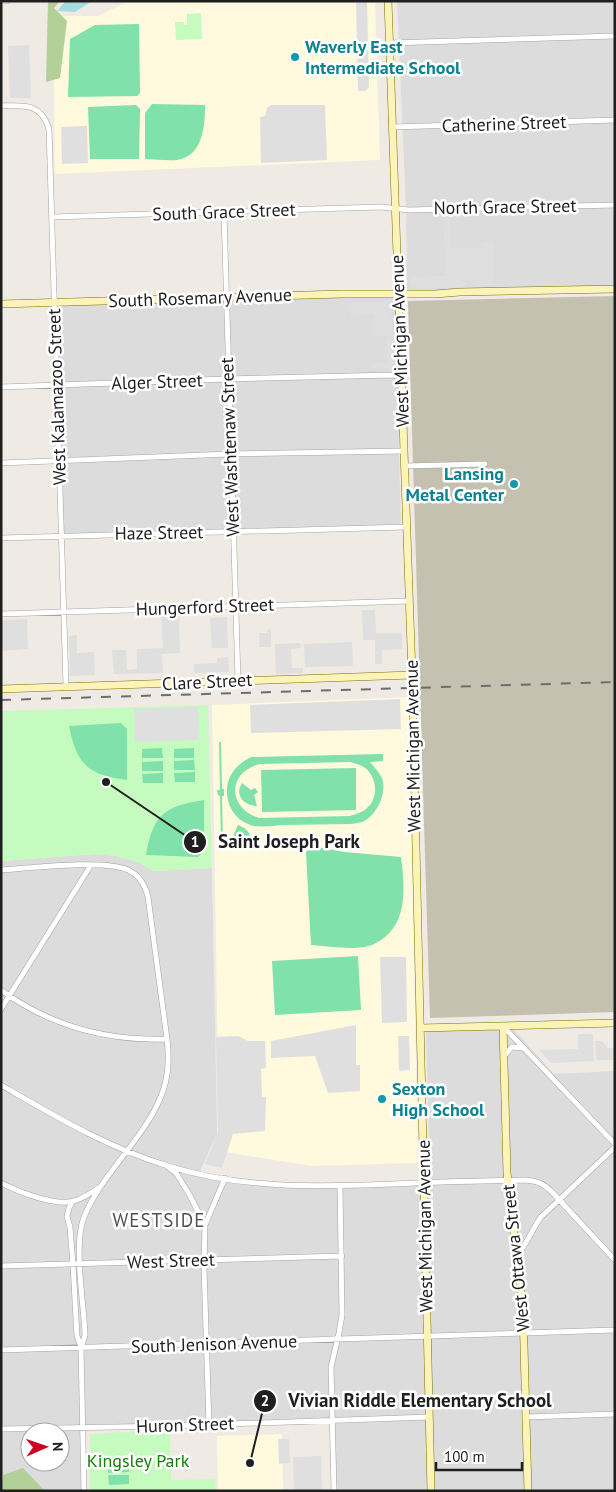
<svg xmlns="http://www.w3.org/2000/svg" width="616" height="1492" font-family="'PT Sans',sans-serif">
<rect width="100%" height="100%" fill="#f0eae4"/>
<path fill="#dddcdc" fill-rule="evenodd" d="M397,1h218v288l-208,4 -1,-85z
M395,297l6,230 -339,9 -8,-233 172,-5z
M95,854l21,2 19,5 20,10 57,-3 5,266 -18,39 83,13 148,-3 -4,-154 85,-3 43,48 61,-3v69l-52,-56 52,58v349h-281l-2,-70 -249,7 1,63h-83v-630zM30,1432h30v30h-30z"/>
<path fill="#fff9de" d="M129,1h246l5,159 -325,14 -2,-158h45z
M409,697l9,466 -106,3 -99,-16 6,-17 -7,-428z
M282,1434l1,57h-65l-1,-55z"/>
<path fill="#c5c1b0" d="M615,296v716l-185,6 -22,-717z"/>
<path fill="#b2d098" d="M48,1h12l-6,7 13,13 -7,57 -14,4z
M23,1468l21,22v1h-42l1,-16z"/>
<path fill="#c6fbc0" d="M201,13l1,26 -26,1 -1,-18h9v3h3v-11z
M208,705l4,163 -57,3 -20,-10 -19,-5 -21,-2 -94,7v-150z
M170,1430l1,50 44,-1 1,12h-126v-57z"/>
<path fill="#80e1ab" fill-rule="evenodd" d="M139,24l1,69 -3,3 -69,1 2,-58 25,-14z
M152,104l53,1c0,21 -2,51 -28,55 -10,1 -22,-1 -32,-1v-46z
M136,105l4,4 -1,50h-49l-2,-52z
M121,723l6,6v51c-39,-5 -50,-15 -58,-54z
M219,742h2l1,47h2v7h-2l1,47h-2l-1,-47 -2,-1 -1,-5h3z
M162,748l1,10h-21v-9z
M194,748v10h-20v-9z
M383,754v7l-13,1c4,5 9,10 12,16 5,14 -4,34 -16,42 -4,3 -10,3 -15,4 -23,0 -46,1 -70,1 -8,1 -18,2 -27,1 -17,-4 -28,-19 -27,-37 1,-16 11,-25 24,-32zM350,762c4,1 8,2 12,4 14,7 18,30 6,41 -4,5 -12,7 -18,9l-91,2c-32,-10 -32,-46 1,-54z
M194,760l1,10h-21v-9z
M163,761v10h-21v-9z
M356,768v42l-94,2 -1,-42z
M195,772v10h-20l-1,-9z
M163,773v10h-20l-1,-9z
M242,783l9,7 4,-2 3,4 -4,3 3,11c-13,0 -23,-11 -15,-23z
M204,800v51l-6,6 -52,-2c7,-40 18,-49 58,-55z
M238,825c8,3 12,7 14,16l-20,4 -3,2 -1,-2 2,-2z
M313,846l31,6 57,5c4,32 8,72 -29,88 -15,6 -44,1 -61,0l-5,-93z
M358,956l3,54 -86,5 -3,-54z
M108,1463h21v9l-21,1z
M108,1475h21v9l-20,1z"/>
<path fill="#dfdfdf" d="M356,1h11l2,86 -4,4h-7z
M29,45l2,53h-21l-2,-52z
M271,105h54l2,55 -66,3 -1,-46 5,-1 2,-8z
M87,126l1,37 -26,1 -1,-37z
M443,215h6l1,33h32v-7h11v44l-17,1v-7h-7l-6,8h-53l1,-10 35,-1z
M391,301l1,35h-17v-22l-24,2v-14z
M387,337h5l1,31h-19v-5h13z
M362,610h13l1,23h26v16l-20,1v14h-7v-24h-12z
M161,614h18l1,39 -18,1 1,19 -49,1 -2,-24h14l1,20 10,-1v-20l26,-1z
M227,617l1,31h-16l-2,-30z
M27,619l1,30 -27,2v-31z
M271,629v18h-12v-14h8v-3z
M77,635v18l17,-1 1,23 -25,1 -1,-40z
M352,642l1,24 -48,1 -1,-23z
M300,643l1,5 -10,1 1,19h11v5l-27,1 -1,-30z
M228,657l1,15 -35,1v-9l23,-1v-5z
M400,699l1,30 -150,4 -1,-28z
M198,707l1,33 -64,2 -1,-33z
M380,957h26l1,65 -25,1z
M356,1025v40h4v26l-32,2 -13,-37 -44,2v-17z
M578,1034h15l1,27 -43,2 -12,-13 39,-1z
M238,1036l10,5h17l1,27 -5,1 1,28h4l-1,34 -32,3 -11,34 -17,-4 13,-32 -2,-95z
M398,1036h11l1,34 -11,1z
M595,1041h7l6,7h7v12h-19z
M278,1439h11l1,24 -11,1z
M321,1456l1,35h-28l-1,-34z"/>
<path fill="#a4dcdf" d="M66,1h26l-17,11 -18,-1z"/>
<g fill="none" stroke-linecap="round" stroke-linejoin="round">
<defs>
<path id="street" d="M1,1h6
M390,43l225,-7
M1,106c23,-1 40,-3 48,23l17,557
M393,127l222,-7
M224,213l14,467
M52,217l329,-10 28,3 206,-5
M1,387l227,-8 165,-4 9,3
M1,463l229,-9 174,-3
M404,466l81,-2
M1,538l405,-11
M1,614l408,-13
M1,870c28,-2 105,-11 127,0 12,5 17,15 20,27l19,142c2,17 2,33 -3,49 -14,46 -62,84 -80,129 -11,29 0,86 1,118l-4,13 3,143
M1,990c49,36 107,51 166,49
M1,1009l90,-144
M503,1026l112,118
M504,1056l8,-9 11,1
M1,1085c54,31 107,63 167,81 73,23 149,21 225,18 44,-2 88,-3 132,-4 11,1 18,3 26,11l64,69
M168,1167l8,6 13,21 16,31 -1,42 5,158
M1,1183c18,9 57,25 76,17 9,-3 17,-9 24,-14
M73,1201l-4,7 -2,9 3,10 3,38 4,71 4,11
M205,1225l20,-47
M516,1256c8,-6 17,-29 25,-39l74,-70
M1,1266l341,-10
M1,1350l614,-20
M526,1417l89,-3
M1,1429l171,-3 257,-9
M334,1491l-3,-124 8,-34 3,-18 -2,-129"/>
<path id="secondary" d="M388,1l24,674 19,816
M1,304l341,-10h93l25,-2 155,-3
M1,689l411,-14
M503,1026l4,147 16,137 5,181
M420,1028l195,-5"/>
</defs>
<use href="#street" stroke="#a3a3a3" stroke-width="6"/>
<use href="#secondary" stroke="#7a7202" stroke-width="8"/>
<use href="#street" stroke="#fff" stroke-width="5"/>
<use href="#secondary" stroke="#fbf3b7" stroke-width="7"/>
<path stroke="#6d6d6d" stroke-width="2" stroke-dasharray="10 10" stroke-linecap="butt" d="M1,700l614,-18"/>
</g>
<g fill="#0f9aa8" stroke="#fff" stroke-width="2">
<circle cx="295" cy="57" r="5"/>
<circle cx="514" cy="484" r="5"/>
<circle cx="382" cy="1099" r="5"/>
</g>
<g text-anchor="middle" stroke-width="5" stroke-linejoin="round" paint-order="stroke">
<g font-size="18" font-weight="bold" fill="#0d838f" stroke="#fff" text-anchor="start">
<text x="305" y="53">Waverly East<tspan x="305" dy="21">Intermediate School</tspan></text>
<text x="504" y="480" text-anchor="end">Lansing<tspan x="504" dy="21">Metal Center</tspan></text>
<text x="392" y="1095">Sexton<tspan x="392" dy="21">High School</tspan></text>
</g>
<g font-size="18" fill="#1f1f1f" stroke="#fff">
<text transform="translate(504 124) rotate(-2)" y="6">Catherine Street</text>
<text transform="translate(505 207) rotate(-1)" y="6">North Grace Street</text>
<text transform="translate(224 212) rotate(-2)" y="6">South Grace Street</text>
<text transform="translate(200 298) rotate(-2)" y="6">South Rosemary Avenue</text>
<text transform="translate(400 341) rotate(-92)" y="6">West Michigan Avenue</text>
<text transform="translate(157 382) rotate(-2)" y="6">Alger Street</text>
<text transform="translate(57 397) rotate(-92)" y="6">West Kalamazoo Street</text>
<text transform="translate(230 447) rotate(-92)" y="6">West Washtenaw Street</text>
<text transform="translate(159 533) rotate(-1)" y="6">Haze Street</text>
<text transform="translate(205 607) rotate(-2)" y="6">Hungerford Street</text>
<text transform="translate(207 682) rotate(-3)" y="6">Clare Street</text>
<text transform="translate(413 746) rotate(-91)" y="6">West Michigan Avenue</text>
<text transform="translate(425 1226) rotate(-91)" y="6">West Michigan Avenue</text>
<text transform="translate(516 1258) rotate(-96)" y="6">West Ottawa Street</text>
<text transform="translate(171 1261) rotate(-2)" y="6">West Street</text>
<text transform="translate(214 1344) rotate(-2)" y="6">South Jenison Avenue</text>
<text transform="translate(185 1425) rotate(-2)" y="6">Huron Street</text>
</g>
<g font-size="18" fill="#138108" stroke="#fff">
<text x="138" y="1467">Kingsley Park</text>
</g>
<g font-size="19" letter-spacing="1" fill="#525252" stroke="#fff">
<text x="159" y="1227">WESTSIDE</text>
</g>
</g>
<path fill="none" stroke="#1f1f1f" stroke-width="2" d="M106 782L195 842M250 1463L265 1401"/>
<g fill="#1f1f1f" stroke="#fff" stroke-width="2">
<circle cx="106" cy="782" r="5"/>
<circle cx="250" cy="1463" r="5"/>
<circle cx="195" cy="842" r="12"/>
<circle cx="265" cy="1401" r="12"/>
</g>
<g font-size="15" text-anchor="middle" font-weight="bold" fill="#fff">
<text x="195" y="847">1</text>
<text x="265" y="1406">2</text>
</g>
<g font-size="19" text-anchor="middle" font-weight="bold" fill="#1f1f1f" stroke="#fff" stroke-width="5" stroke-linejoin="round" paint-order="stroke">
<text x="289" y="848">Saint Joseph Park</text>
<text x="420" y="1407">Vivian Riddle Elementary School</text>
</g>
<rect width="616" height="1492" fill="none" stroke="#1f1f1f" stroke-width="5"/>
<g transform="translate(45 1447) rotate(88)"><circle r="24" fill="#ffffff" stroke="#a5a5a5"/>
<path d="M0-4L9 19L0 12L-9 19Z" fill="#cd0024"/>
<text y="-8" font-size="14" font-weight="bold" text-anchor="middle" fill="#1f1f1f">N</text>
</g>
<path d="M436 1462v8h86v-8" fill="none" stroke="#1f1f1f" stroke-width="2.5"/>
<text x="444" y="1462" font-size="15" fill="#1f1f1f" stroke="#ffffff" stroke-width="4" paint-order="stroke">100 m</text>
</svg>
